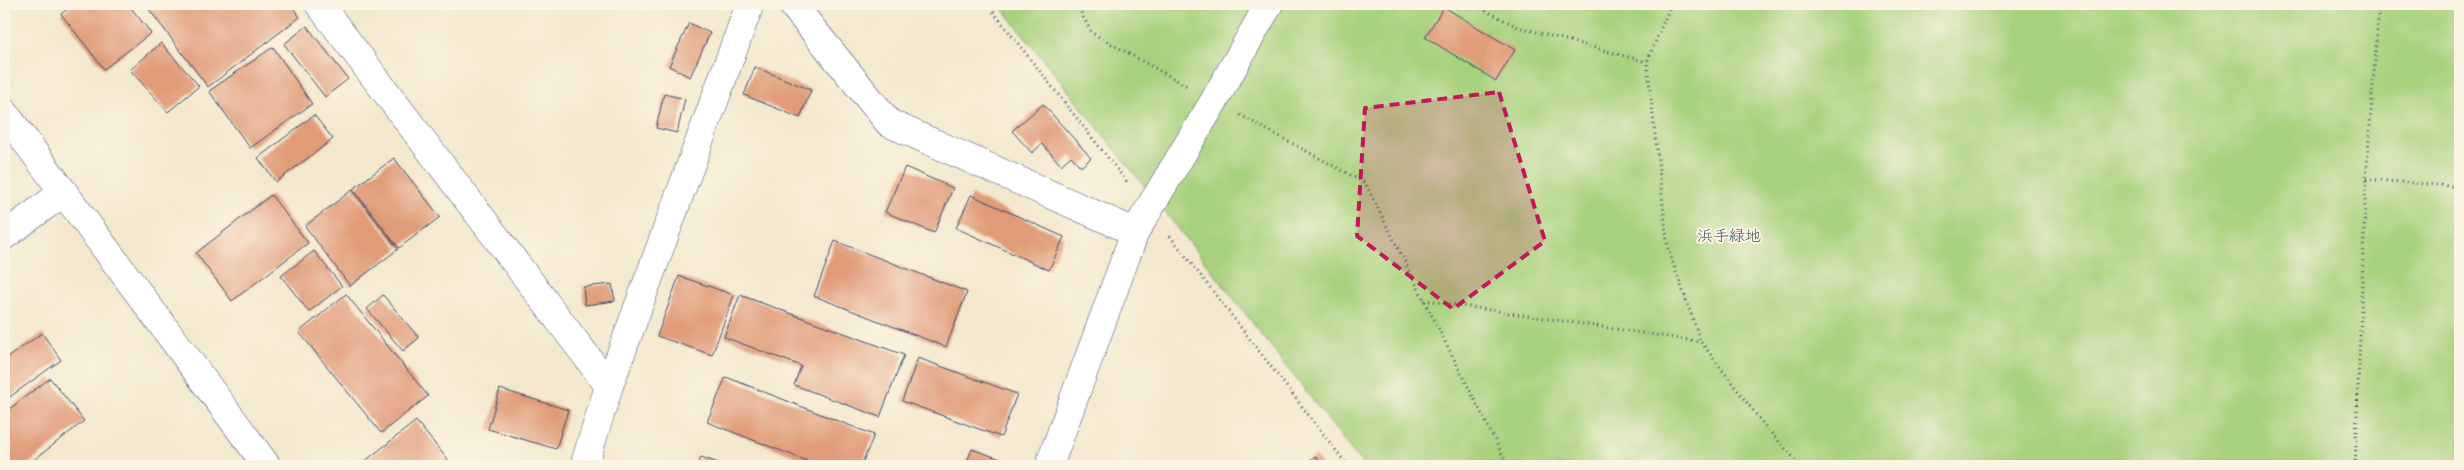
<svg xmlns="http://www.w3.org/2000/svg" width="2464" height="470" font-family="Dekko,'Klee One',sans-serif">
<rect width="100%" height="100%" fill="#fcf5e5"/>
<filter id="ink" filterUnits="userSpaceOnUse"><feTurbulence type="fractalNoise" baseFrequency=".02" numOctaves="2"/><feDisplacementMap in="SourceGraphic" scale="10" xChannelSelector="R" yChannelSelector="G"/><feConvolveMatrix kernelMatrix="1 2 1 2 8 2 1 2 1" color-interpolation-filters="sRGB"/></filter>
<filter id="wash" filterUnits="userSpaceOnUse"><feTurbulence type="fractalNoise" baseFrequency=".0096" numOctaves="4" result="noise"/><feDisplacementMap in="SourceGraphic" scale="20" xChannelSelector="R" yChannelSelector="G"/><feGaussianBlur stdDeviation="1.12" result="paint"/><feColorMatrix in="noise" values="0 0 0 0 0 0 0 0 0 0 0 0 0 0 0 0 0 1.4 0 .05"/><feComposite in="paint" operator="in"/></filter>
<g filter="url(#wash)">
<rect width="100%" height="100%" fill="#f3e8cd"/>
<path fill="#a8d17d" stroke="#62806e" d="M999,4h1461v462h-1096l-147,-189z"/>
<g id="blocks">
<path fill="#e19b78" d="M74,4h54l23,29 -47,36 -43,-55z
M145,4h145l10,13 -92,70z
M1444,7l71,43 -19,31 -71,-44z
M689,23l21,10 -20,44 -21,-11z
M307,26l41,53 -23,18 -41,-53z
M161,43l38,43 -31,26 -38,-42z
M273,47l39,57 -62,44 -41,-57z
M755,67l56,23 -11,28 -56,-23z
M664,94l21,5 -8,34 -21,-5z
M1043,104l48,54 -10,9 -10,-11 -10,9 -19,-21 -10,9 -20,-22z
M314,115l19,24 -57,43 -18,-24z
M394,158l46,59 -41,31 -46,-59z
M905,167l48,21 -19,45 -49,-21z
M352,190l46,59 -48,37 -45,-60z
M271,195l37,48 -76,58 -36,-48z
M971,195l93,42 -15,33 -93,-42z
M835,241l132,51 -21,55 -132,-51z
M314,251l28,35 -33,26 -28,-36z
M679,276l55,19 -22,60 -55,-19z
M612,284l3,17 -30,4 -2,-18z
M346,294l82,102 -47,37 -82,-101z
M383,295l36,43 -16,13 -36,-42z
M740,295l164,60 -24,62 -86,-32 7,-19 -77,-29z
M42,333l19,27 -57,41v-41z
M918,358l99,36 -16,43 -99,-36z
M726,377l148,58 -13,31h-41l-113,-44z
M50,378l34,43 -58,45h-21l-1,-53z
M500,389l68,21 -12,39 -68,-20z
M416,421l37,45h-94z
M972,449l37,13 -1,4h-43z
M1315,456l8,10h-21z
M701,457l26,9h-30z"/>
</g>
</g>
<g filter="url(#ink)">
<use href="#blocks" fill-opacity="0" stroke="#3b4b6f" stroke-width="1"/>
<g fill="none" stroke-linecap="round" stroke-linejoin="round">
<defs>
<path id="street" d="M1135,232l79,-131 55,-97"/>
<path id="secondary" d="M319,4l290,382
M792,4l97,119 246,109 -86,234
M4,112l263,354
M4,236l60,-44
M584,466l25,-80 141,-382"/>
</defs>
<use href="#street" stroke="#3b4b6f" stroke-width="29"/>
<use href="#secondary" stroke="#3b4b6f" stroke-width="29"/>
<path stroke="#3b4b6f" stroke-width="3" stroke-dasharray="1 4" stroke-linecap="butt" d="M987,4l140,178
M1076,4l16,29 95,53
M1472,4l46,23 129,35
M1671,4l-24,58 21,187 33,93 63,83 37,41
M1240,115l125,68 143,283
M2366,179l94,8
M1170,236l178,230
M1424,300l277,42
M2355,466l11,-287 13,-175"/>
<use href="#street" stroke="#fff" stroke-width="28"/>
<use href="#secondary" stroke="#fff" stroke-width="28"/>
</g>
</g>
<path fill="#c2185b" fill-opacity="0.2" stroke="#c2185b" stroke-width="4" stroke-dasharray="10 6" stroke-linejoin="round" d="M1499,92l46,149 -92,68 -96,-73 8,-128z"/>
<g text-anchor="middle" stroke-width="4" stroke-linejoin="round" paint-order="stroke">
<g font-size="16" fill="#3e5866" stroke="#fcf5e5">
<text x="1729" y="241">浜手緑地</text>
</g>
</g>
<rect width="2464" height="470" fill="none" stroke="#fcf5e5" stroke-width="20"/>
</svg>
